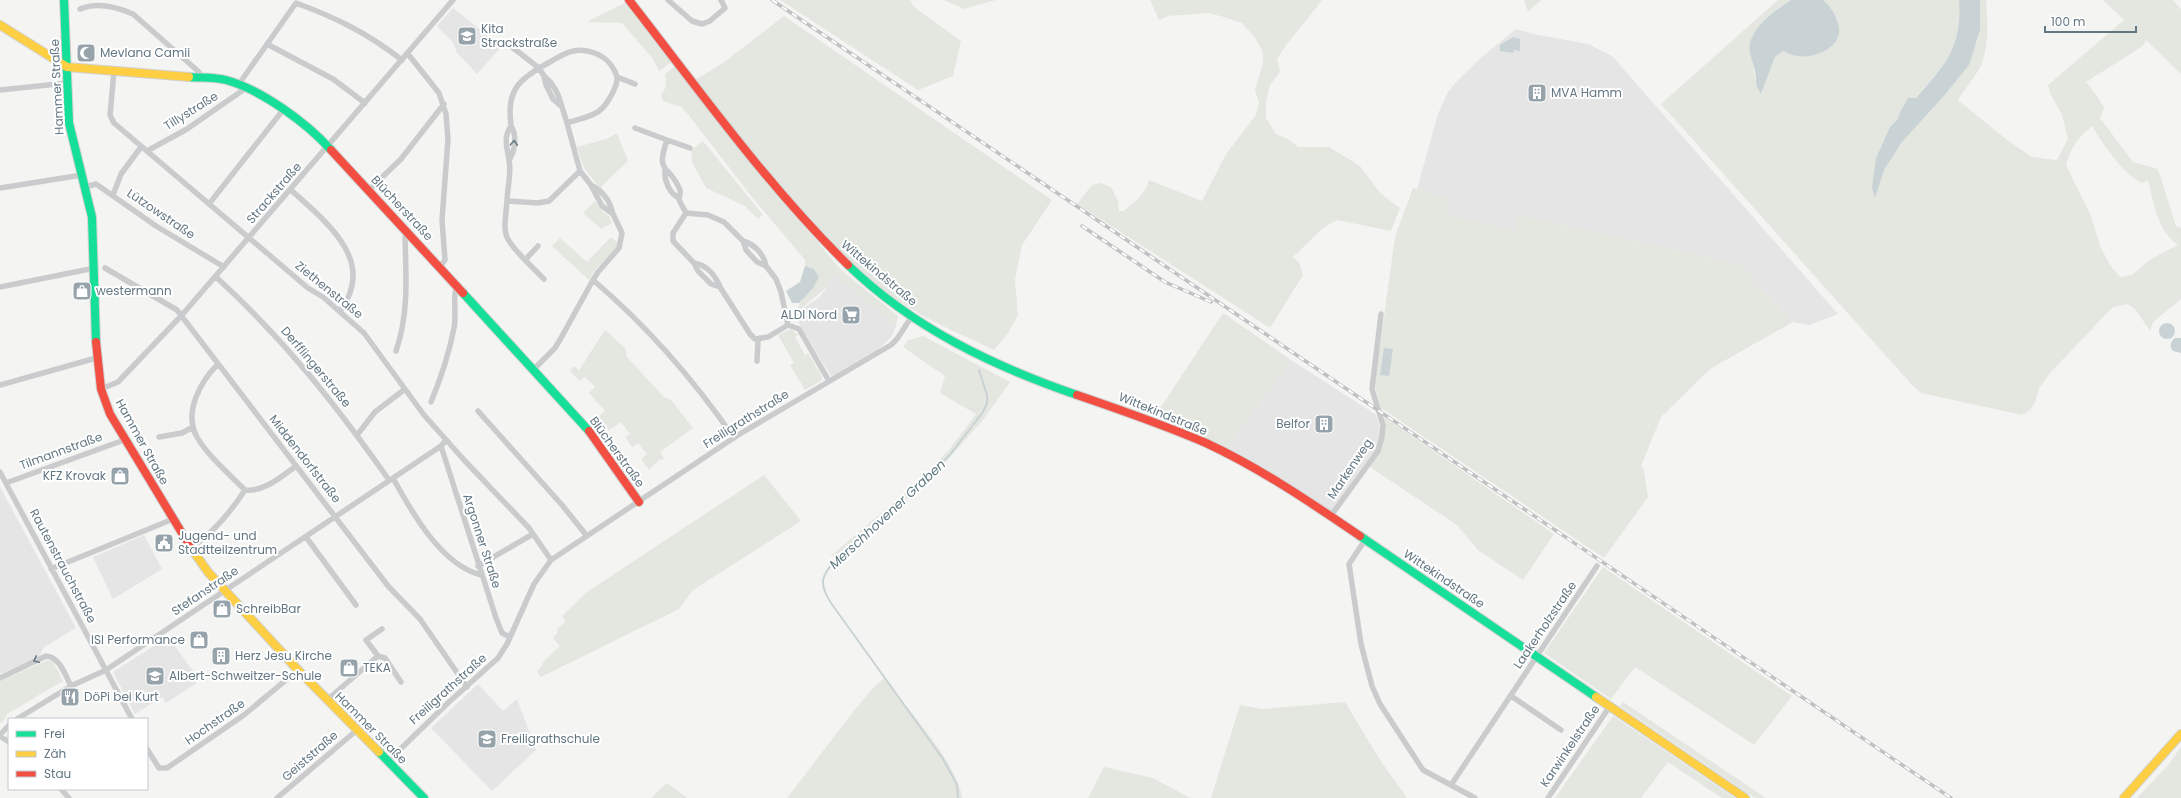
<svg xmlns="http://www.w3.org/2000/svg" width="2181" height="798" font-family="Poppins,sans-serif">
<rect width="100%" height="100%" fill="#f4f4f2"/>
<path fill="#e4e5e4" d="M453,8l48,39 -24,27 -20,-21 -4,-11 -16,-16z
M1516,29l17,5 55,10 24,12 226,258 -29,11 -16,-3 -54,-58 -219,-49 -5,16 -68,-16 -30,-26 21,-75 10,-22 10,-12 25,-24z
M832,272l64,54 -4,10 -17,17 -43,25 -33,-54 -2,-12 22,-14 9,-12z
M1291,360l84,54 2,3 4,17 -5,17 -47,63 -104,-64z
M0,487l76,141 -32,19 -5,10 -39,17z
M144,535l18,34 -49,30 -20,-42z
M168,637l28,38 -3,2 4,6 -31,20 -4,-6 -27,17 -22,-42z
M478,684l25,27 14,-12 19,51 -44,41 -61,-63z"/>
<path fill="#e4e7e0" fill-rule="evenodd" d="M780,0h130l4,7 47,34 -8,35 -35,14z
M944,0h52l-32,9z
M1150,0h172c-15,20 -32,38 -45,59l3,13 -10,13 -4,16v17l10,16 12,5 10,8h31l31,19 20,27 20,15 -9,23 -54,-11 -14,8 -30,29 6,5 4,13 -33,53 -193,-124 15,-19 9,-2 10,4 7,14 1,10h4c12,-9 22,-16 26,-31l53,21 24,-47 30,-39 3,-12 -4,-13 8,-27v-11l-8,-14 -13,-15 -18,-6 -16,-4 -40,3 -9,4z
M1524,0h17l-13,12z
M1778,0h13l-14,9 -25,53c4,13 1,21 9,32l14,-37 8,-6 14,5 41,-36 -15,-20h136c4,49 -13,63 -44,98h-7l-8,14 -2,7 -8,8 -14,31 -1,39 9,-27 9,-15 9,-13 41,-45 34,-56 3,-11v-30h6c2,20 3,43 -4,63 -3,9 -18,27 -24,37l49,40 25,17 25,3 11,-21 -6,-24 -12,-22 -2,-8 76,-65 -21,-20h70l8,9v65l-35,-34 -3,6 -57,36 11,14 7,12 -4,10 33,44 25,7 18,57 5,2v71l-28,23 -3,9 -14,-21 -8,-6 -15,3 -27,28 -36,38 -11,16 -4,13 -5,8 -8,5 -101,-22 -9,-8 -251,-281zM2092,126c11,18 31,48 50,57l6,-3c6,23 9,50 30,65l-27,14 -19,16 -12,2 -10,-12 -9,-17 -11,-34 -24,-49c4,-17 13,-28 26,-39z
M625,3l48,58 -14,10 -6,-12 -31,-36 -33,-1 1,-2z
M784,16l268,184 -30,45 -7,35 3,35 -10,18 -14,17c-26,-13 -55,-24 -79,-39 -90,-54 -155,-151 -220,-231l28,-17z
M676,65l84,108 81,97 57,46 -2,10 -64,-53 -4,13 -31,26c3,-14 15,-23 22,-35l-5,-8 -9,-3v-6l-53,-63 -65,-84 -6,-6 -18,-6 -2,-6 5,-8 -1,-13z
M617,133l11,28 -28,27 -16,-20 -7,-21 29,-8z
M703,141l60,74 -5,4 -13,-13 -39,-18 -14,-26 -1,-12z
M1413,188l37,10 -2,17 67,16 4,-16 220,49 54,58 -83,47 -49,48 -20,49 3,4 4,27 -44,61 -223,-150 -6,-22 1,-11 19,-138z
M595,201l8,11 6,4 3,7 -11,6 -18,-16z
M611,237l8,7 -25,27 -5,9 -37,-34 8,-8 27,24z
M1223,313l68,47 -66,90 -70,-34z
M791,329l7,6 -3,2 10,18 3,-2 14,23 -1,5 -16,9 -15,-25 4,-2 -16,-28z
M605,330l20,18 2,9 37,40 7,3 22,28 -33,24 4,7 -5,1 -10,10 -8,-11 6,-5 -9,-11 -6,4 -7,-10 5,-3 -9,-12 -12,8 -10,-14 6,-5 -16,-18 6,-6 -10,-10 -5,4 -10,-10 4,-5 5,4z
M923,336l87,46 -27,38 -48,54 -98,87 -5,-6 83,-71 34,-34 27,-36 -36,-21 5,-17 -42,-29 5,-7z
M1384,417l170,117 -31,46 -45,-30 -21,-25 -87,-58c10,-16 17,-31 14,-50z
M764,475l37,46 -108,69 -14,19 -138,68 -4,-5 8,-12 15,-14 -7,-8 5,-6 -1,-3 9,-8 -4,-5 25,-24z
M1603,567l189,129 -38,49 -119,-78 -24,32 -67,-46z
M48,660l6,3 9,18 -56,33 -3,7 -4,2v-42z
M884,678c21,28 75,87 78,120h-175l62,-81 23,-28z
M1345,702l35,58 27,38h-196l29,-93 22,4z
M1623,702l143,96h-11l-135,-92z
M1613,716l122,82h-13l-54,-36 -27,36h-86z
M2181,747v51h-44l31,-33z
M1104,767l49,11 37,20h-102z
M667,783l20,15h-36z"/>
<path fill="#c9d3d5" d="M1791,0h32c8,7 17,20 16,32 -1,17 -27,27 -41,24 -5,0 -10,-3 -15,-5l-8,6 -14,37c-7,-10 -4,-12 -6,-23 -2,-8 -7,-20 -5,-28 5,-19 26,-33 41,-43z
M1959,0h21v30l-11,35 -26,32 -41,45 -18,28 -9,28 -3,-11 4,-29 14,-31 8,-8 2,-7 8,-14h8c30,-35 46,-49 43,-98z
M1513,37l7,2v12l-6,-1 -1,3 -13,-2v-6z
M805,266l9,3 5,8 -6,11 -14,15h-7l-6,-12 14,-9z
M2159 331a8 8 0 1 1 16 0a8 8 0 1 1-16 0Z
M2175,338h6v15l-8,-2c-4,-4 -3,-9 2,-13z
M1384,348l9,1 -4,27 -9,-1z"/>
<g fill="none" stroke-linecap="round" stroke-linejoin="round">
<path stroke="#c9d3d5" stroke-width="2" d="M958,798l-1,-13 -14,-26 -112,-156c-13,-20 -10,-27 6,-45l112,-102 34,-44 4,-9v-8l-8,-25"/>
<defs>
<path id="fast" d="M64,0l5,123 23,94 4,125
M189,77c12,1 26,0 37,3 36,10 81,43 105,70
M848,265c65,63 145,101 229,130
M463,293l126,138
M1360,536l236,161
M379,752l45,46"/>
<path id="slow" d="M0,25l67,42 122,10
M191,548l17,24 90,98 81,82
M1596,697l149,101
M2124,798l57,-64"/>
<path id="jam" d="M629,0c71,91 137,184 219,265
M331,150l132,143
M96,342l5,47 9,25 81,134
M1077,395c44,15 87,30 129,48 54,25 104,59 154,93
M589,431l50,71"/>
</defs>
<use href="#fast" stroke="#d0d2d2" stroke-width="10"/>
<use href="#slow" stroke="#d0d2d2" stroke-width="10"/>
<use href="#jam" stroke="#d0d2d2" stroke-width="10"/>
<path stroke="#cacbcc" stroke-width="5.5" d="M668,0l24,21 10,3 8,-3 15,-13 -4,-8
M80,9c16,-7 37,-2 53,5l66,58 -1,5
M267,44l66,35 32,24
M508,44l31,24 5,8 2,9 7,14 9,8 5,16
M408,54l31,39 7,21 2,25 -6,81 3,40 -5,7
M114,71l-4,44 4,8 194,165 15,9 41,36 60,82 41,46 64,67 22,32
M544,76c10,8 15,18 18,31
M617,77l18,7
M239,84l57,-81c41,15 71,30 106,57
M0,90l67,-7
M511,126c-8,11 -4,22 -2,34 3,12 -2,29 -2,41l31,2 11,-2 31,-30
M635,128l32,12c-12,35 2,23 13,50 1,3 -1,6 -1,9 1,4 5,10 7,14
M667,140l23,8
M147,151l40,-22 59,-41
M509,160c5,-7 7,-18 5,-27 0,-3 -3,-5 -3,-8 -5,-35 8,-46 37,-62 13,-7 23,-15 39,-12 16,3 25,11 30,26 1,6 -2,10 -4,15 -12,25 -22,23 -46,31l13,48 11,14 11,21 11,8 9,19 -3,15 -21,24 -5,8
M665,171c-1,10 5,23 14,27
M591,185c12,6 19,16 22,29
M85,187l11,-3 60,42 68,41
M0,188l82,-13
M291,190c34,31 87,71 49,121
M369,190l32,-31 43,-55
M113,195l8,-21 20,-27
M507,201c-3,34 -6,34 18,59l13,-14
M209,204l74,-94
M743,241c11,3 21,13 23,25
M525,260l19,19
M694,263c13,2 22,13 26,24
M105,268l72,42 211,276 32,33 47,68
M216,277c68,62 120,128 173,203
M0,287l95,-19
M788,325l-20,12 -13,2 -5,-5 -30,-47 -9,-3 -13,-13 -4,-8 -21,-22v-8l13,-20 22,2 16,7 19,19 3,9 11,12 9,4 10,13 5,13 7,33 11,4 30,52
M396,351c13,-38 10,-75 9,-114l4,-4
M757,361l1,-21
M218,364c-17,17 -35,48 -21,73 10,18 33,38 48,53 19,2 36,-13 51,-24
M534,369l21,-21 6,-10 32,-58c54,46 101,100 141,158
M0,385l96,-27
M101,389l17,-7 64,-67 271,-315
M431,402c10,-24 18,-48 23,-74 3,-12 -2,-34 3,-43
M478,411l84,94 25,31
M357,435l18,-23 30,-23
M159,437l23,-4 11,-6
M441,446l55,172 6,15 8,4
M0,472l132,247
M393,478c18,33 48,87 88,97
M6,483l118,-43
M1330,517l48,-66 4,-14 1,-12 -11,-36 9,-75
M306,537l50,68
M1365,540l-16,24 12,80 11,42 8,18 43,66 52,28
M191,548c22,-15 39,-35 54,-58
M478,566l55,-32
M51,569l122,-50
M378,656l-12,-16 16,-11
M0,678l46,-22c14,1 19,19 25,30
M1511,696l50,34
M327,700l51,-44 7,2 16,24
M17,719l54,-33 35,-16 335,-224 5,-6
M0,735l9,-10
M0,736l9,6
M147,749l12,19h8l77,-53 54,-45
M388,761l61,-59 49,-44 9,-14 27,-60 17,-24 187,-125 153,-90 6,-6 15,-23
M1451,785l146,-219
M61,789l8,9
M277,798l80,-68
M1548,798l62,-92"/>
<use href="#fast" stroke="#16e098" stroke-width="8"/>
<use href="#slow" stroke="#ffcf43" stroke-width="8"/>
<use href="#jam" stroke="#f24e42" stroke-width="8"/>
<defs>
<path id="rail" d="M772,0l1179,798
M1082,226l83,56 46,20"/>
</defs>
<use href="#rail" stroke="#bfc1c2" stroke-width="3.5"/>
<use href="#rail" stroke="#fff" stroke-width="2" stroke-dasharray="6" stroke-linecap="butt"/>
</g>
<defs><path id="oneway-chevron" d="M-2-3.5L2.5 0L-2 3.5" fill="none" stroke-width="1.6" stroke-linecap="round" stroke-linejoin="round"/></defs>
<g stroke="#687b87">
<use href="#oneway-chevron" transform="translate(514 143) rotate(-87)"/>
<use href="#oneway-chevron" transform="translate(36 660) rotate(155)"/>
</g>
<defs>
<symbol id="school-square" viewBox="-11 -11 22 22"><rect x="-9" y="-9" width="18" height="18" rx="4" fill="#96a3aa" stroke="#fff"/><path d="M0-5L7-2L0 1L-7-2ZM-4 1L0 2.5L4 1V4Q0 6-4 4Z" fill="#fff"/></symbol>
<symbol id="mosque-square" viewBox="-11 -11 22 22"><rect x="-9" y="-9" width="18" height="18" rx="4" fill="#96a3aa" stroke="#fff"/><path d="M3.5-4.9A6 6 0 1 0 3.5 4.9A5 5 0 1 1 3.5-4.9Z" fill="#fff"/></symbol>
<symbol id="building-square" viewBox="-11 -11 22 22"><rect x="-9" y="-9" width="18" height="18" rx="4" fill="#96a3aa" stroke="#fff"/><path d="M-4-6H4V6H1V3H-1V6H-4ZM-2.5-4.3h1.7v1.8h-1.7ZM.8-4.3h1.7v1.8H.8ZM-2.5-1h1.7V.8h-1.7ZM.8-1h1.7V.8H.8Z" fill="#fff"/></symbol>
<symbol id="shop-square" viewBox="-11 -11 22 22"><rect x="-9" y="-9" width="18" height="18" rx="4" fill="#96a3aa" stroke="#fff"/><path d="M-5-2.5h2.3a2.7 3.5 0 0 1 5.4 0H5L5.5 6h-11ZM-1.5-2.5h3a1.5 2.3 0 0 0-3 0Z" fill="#fff"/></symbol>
<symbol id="supermarket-square" viewBox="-11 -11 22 22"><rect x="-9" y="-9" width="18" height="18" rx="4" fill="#96a3aa" stroke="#fff"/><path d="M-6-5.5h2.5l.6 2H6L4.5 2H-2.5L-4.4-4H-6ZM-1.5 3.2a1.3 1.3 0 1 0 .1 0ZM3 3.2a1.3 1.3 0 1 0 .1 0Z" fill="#fff"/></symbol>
<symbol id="civic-square" viewBox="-11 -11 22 22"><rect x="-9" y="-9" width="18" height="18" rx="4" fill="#96a3aa" stroke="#fff"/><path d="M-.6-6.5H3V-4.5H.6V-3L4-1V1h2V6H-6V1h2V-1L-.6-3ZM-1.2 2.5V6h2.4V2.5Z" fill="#fff"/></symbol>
<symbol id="restaurant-square" viewBox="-11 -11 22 22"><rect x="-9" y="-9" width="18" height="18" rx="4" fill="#96a3aa" stroke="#fff"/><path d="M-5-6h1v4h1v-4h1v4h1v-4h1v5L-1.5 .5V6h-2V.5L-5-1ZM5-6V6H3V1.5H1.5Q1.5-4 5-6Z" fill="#fff"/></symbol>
</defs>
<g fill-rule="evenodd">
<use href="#school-square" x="456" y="25" width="22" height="22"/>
<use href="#mosque-square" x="75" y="42" width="22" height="22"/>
<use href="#building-square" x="1526" y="82" width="22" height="22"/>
<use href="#shop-square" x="71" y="280" width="22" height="22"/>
<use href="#supermarket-square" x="840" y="304" width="22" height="22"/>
<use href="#building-square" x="1313" y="413" width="22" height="22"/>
<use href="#shop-square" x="109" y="465" width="22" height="22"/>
<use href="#civic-square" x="153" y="532" width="22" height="22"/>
<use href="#shop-square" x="211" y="598" width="22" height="22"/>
<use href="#shop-square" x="188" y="629" width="22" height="22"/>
<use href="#building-square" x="210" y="645" width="22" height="22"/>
<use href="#shop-square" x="338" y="657" width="22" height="22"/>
<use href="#school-square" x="144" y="665" width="22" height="22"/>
<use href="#restaurant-square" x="59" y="686" width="22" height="22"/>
<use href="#school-square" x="476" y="728" width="22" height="22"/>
</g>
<g text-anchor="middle" stroke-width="4" stroke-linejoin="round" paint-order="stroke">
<g font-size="12" fill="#637783" stroke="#fff" text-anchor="start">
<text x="481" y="33">Kita<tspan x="481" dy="14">Strackstraße</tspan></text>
<text x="100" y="57">Mevlana Camii</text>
<text x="1551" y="97">MVA Hamm</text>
<text x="96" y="295">westermann</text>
<text x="837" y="319" text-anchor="end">ALDI Nord</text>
<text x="1310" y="428" text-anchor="end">Belfor</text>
<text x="106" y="480" text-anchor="end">KFZ Krovak</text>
<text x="178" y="540">Jugend- und<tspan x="178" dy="14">Stadtteilzentrum</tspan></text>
<text x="236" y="613">SchreibBar</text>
<text x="185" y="644" text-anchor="end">ISI Performance</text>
<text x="235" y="660">Herz Jesu Kirche</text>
<text x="363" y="672">TEKA</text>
<text x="169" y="680">Albert-Schweitzer-Schule</text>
<text x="84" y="701">DöPi bei Kurt</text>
<text x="501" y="743">Freiligrathschule</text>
</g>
<g font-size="12" fill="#637783" stroke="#fff">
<text transform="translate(57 87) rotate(-93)" y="4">Hammer Straße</text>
<text transform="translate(191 111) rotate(-32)" y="4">Tillystraße</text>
<text transform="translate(274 193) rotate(-49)" y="4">Strackstraße</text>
<text transform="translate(402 208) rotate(47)" y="4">Blücherstraße</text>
<text transform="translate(161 214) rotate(34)" y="4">Lützowstraße</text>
<text transform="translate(879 273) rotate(40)" y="4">Wittekindstraße</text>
<text transform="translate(329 290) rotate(39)" y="4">Ziethenstraße</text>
<text transform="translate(316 367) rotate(50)" y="4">Derfflingerstraße</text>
<text transform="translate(1163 414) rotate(22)" y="4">Wittekindstraße</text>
<text transform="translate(746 419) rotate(-32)" y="4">Freiligrathstraße</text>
<text transform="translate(142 442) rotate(61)" y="4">Hammer Straße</text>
<text transform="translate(61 451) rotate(-20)" y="4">Tilmannstraße</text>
<text transform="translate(617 452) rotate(54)" y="4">Blücherstraße</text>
<text transform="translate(305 459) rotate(52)" y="4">Middendorfstraße</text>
<text transform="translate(1350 469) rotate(-56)" y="4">Markenweg</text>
<text transform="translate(482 541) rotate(72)" y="4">Argonner Straße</text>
<text transform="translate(63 566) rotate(62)" y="4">Rautenstrauchstraße</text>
<text transform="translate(1444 579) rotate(34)" y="4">Wittekindstraße</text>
<text transform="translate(205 591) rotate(-34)" y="4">Stefanstraße</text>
<text transform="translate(1545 625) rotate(-56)" y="4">Laakerholzstraße</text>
<text transform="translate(448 689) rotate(-42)" y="4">Freiligrathstraße</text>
<text transform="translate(215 722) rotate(-35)" y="4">Hochstraße</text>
<text transform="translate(371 728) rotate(45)" y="4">Hammer Straße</text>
<text transform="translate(1570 746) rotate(-56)" y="4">Karwinkelstraße</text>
<text transform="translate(310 756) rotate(-41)" y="4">Geiststraße</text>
</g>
<g font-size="13" font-style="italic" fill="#5e7980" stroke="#fff">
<text transform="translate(887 514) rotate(-43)" y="5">Merschhovener Graben</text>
</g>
</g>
<rect x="8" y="718" width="140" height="72" fill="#ffffff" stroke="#c1c9cd"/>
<rect x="16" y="731" width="20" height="6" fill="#16e098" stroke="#c1c9cd"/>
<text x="44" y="738" font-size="12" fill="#637783">Frei</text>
<rect x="16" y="751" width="20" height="6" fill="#ffcf43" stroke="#c1c9cd"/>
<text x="44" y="758" font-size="12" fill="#637783">Zäh</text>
<rect x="16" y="771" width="20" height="6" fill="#f24e42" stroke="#c1c9cd"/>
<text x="44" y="778" font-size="12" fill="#637783">Stau</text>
<path d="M2045 26v6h91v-6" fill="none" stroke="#637783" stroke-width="2"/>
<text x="2051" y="26" font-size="12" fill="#637783" stroke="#ffffff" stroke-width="3" paint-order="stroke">100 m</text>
</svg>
